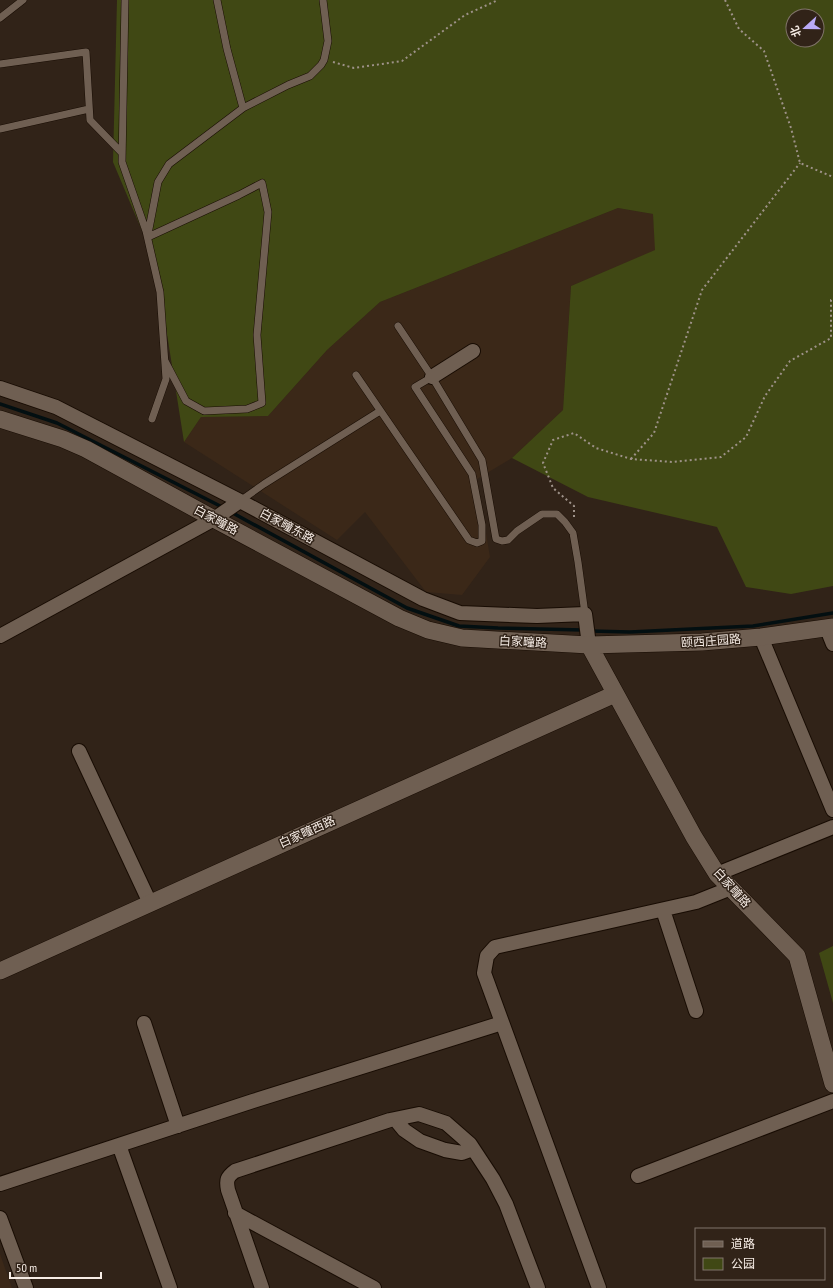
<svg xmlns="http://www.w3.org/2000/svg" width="833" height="1288" font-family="'PT Sans Narrow','Noto Sans SC',sans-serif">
<rect width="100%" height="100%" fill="#312318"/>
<path fill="#3b2818" d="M618,208l35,6 3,36 -85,36 -8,124 -51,48 -35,21 13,78 -28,38 -36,-3 -61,-80 -28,28 -153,-98 17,-25 67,-1 59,-66 53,-48z
M0,1254l12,34h-12z"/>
<path fill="#404814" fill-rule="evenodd" d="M117,0h716v586l-42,8 -45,-7 -29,-60 -129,-30 -76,-39 51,-48 8,-124 84,-36 -2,-36 -35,-6 -238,94 -53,48 -59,66 -67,1 -17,25 -28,-178 -43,-102zM793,16h24v24h-24z
M833,946v57l-14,-50z"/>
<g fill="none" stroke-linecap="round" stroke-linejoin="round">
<path stroke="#030f11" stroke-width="3.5" d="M0,404l57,19 167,85
M231,512l176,96 52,18 39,2 85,2
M591,631l39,1 123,-6 80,-13"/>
<defs>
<path id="service" d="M125,0l-3,162 24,69 14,61 6,87 -14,40
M217,0l10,49 16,59
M0,18l23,-18
M0,64l86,-12 4,68 32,33
M0,129l89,-20
M148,234l10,-52 11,-18 74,-56 45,-23 22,-9 11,-11 3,-5 4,-19 -5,-41
M148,237l91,-42 23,-12 6,29 -11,123 5,68 -15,6 -43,2 -18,-10 -21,-40
M398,326l34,51 50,83 14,79 6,2 6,-1 9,-9 25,-17h15l8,8 8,11 5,29 7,52
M356,375l113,165 8,3 5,-2v-16l-10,-51 -57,-87 17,-10
M240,501l24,-17 116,-73"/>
<path id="minor" d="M432,377l41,-26
M0,388l56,19 184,94 183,98 37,14 77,3 48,-2 4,31
M827,629l6,15
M0,636l214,-117 26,-18
M761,637l72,173
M79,751l71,152
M717,874l116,-47
M663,910l33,101
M144,1023l34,103
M395,1119l9,11 16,11 25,9 17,3 11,-4
M119,1145l51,143
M638,1176l195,-75
M0,1184l253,-83 249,-78
M235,1213l139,75
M0,1218l26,70
M262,1288l-34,-98c-2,-10 -1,-13 7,-19l155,-51 29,-6 27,9 24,21 23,35 13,25 32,84
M599,1288l-115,-315 3,-17 8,-9 201,-45 35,-14"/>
<path id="tertiary" d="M0,419l63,20 23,10 128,70 185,99 29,12 34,8 127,7 105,192 23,37 80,82 36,128
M589,645l113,-3 59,-5 72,-10
M0,971l615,-277"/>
</defs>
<use href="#service" stroke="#180c03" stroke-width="8"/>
<use href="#minor" stroke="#180c03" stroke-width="16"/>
<use href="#tertiary" stroke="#180c03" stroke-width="18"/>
<path stroke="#9e9289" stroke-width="2" stroke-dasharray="2 3" stroke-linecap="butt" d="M725,0l14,29 25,22 27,77 9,35 33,14
M333,62l21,6 48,-7 63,-46 33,-15
M631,459l23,-26 48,-143 98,-127
M574,517v-11l-21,-18 -10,-25 10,-23 21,-7 22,15 35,11 42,3 48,-5 25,-20 19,-41 25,-35 41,-23v-38l2,-1"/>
<use href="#service" stroke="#6f5f52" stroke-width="7"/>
<use href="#minor" stroke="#6f5f52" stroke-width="14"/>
<use href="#tertiary" stroke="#6f5f52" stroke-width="17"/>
</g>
<g text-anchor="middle" stroke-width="3" stroke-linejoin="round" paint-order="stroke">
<g font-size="12" fill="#f7ede6" stroke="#312318">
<text transform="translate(216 520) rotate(28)" y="4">白家疃路</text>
<text transform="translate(287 526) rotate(28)" y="4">白家疃东路</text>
<text transform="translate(711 641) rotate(-4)" y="4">颐西庄园路</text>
<text transform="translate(523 642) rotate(3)" y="4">白家疃路</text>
<text transform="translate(307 832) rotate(-24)" y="4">白家疃西路</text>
<text transform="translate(732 888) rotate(48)" y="4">白家疃路</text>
</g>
</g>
<rect x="695" y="1228" width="130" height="52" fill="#312318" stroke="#80746a"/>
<rect x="703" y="1241" width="20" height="6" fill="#6f5f52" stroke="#80746a"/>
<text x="731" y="1248" font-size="12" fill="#f7ede6">道路</text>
<rect x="703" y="1258" width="20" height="12" fill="#404814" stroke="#80746a"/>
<text x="731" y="1268" font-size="12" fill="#f7ede6">公园</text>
<g transform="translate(805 28) rotate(249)"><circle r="19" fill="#312318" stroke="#80746a"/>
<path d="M0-3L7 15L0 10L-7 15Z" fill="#baaaf7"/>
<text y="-6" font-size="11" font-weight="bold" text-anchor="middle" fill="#f7ede6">北</text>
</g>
<path d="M10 1272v6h91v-6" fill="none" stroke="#f7ede6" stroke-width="2"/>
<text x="16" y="1272" font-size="12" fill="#f7ede6" stroke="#312318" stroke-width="3" paint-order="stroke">50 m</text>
</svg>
